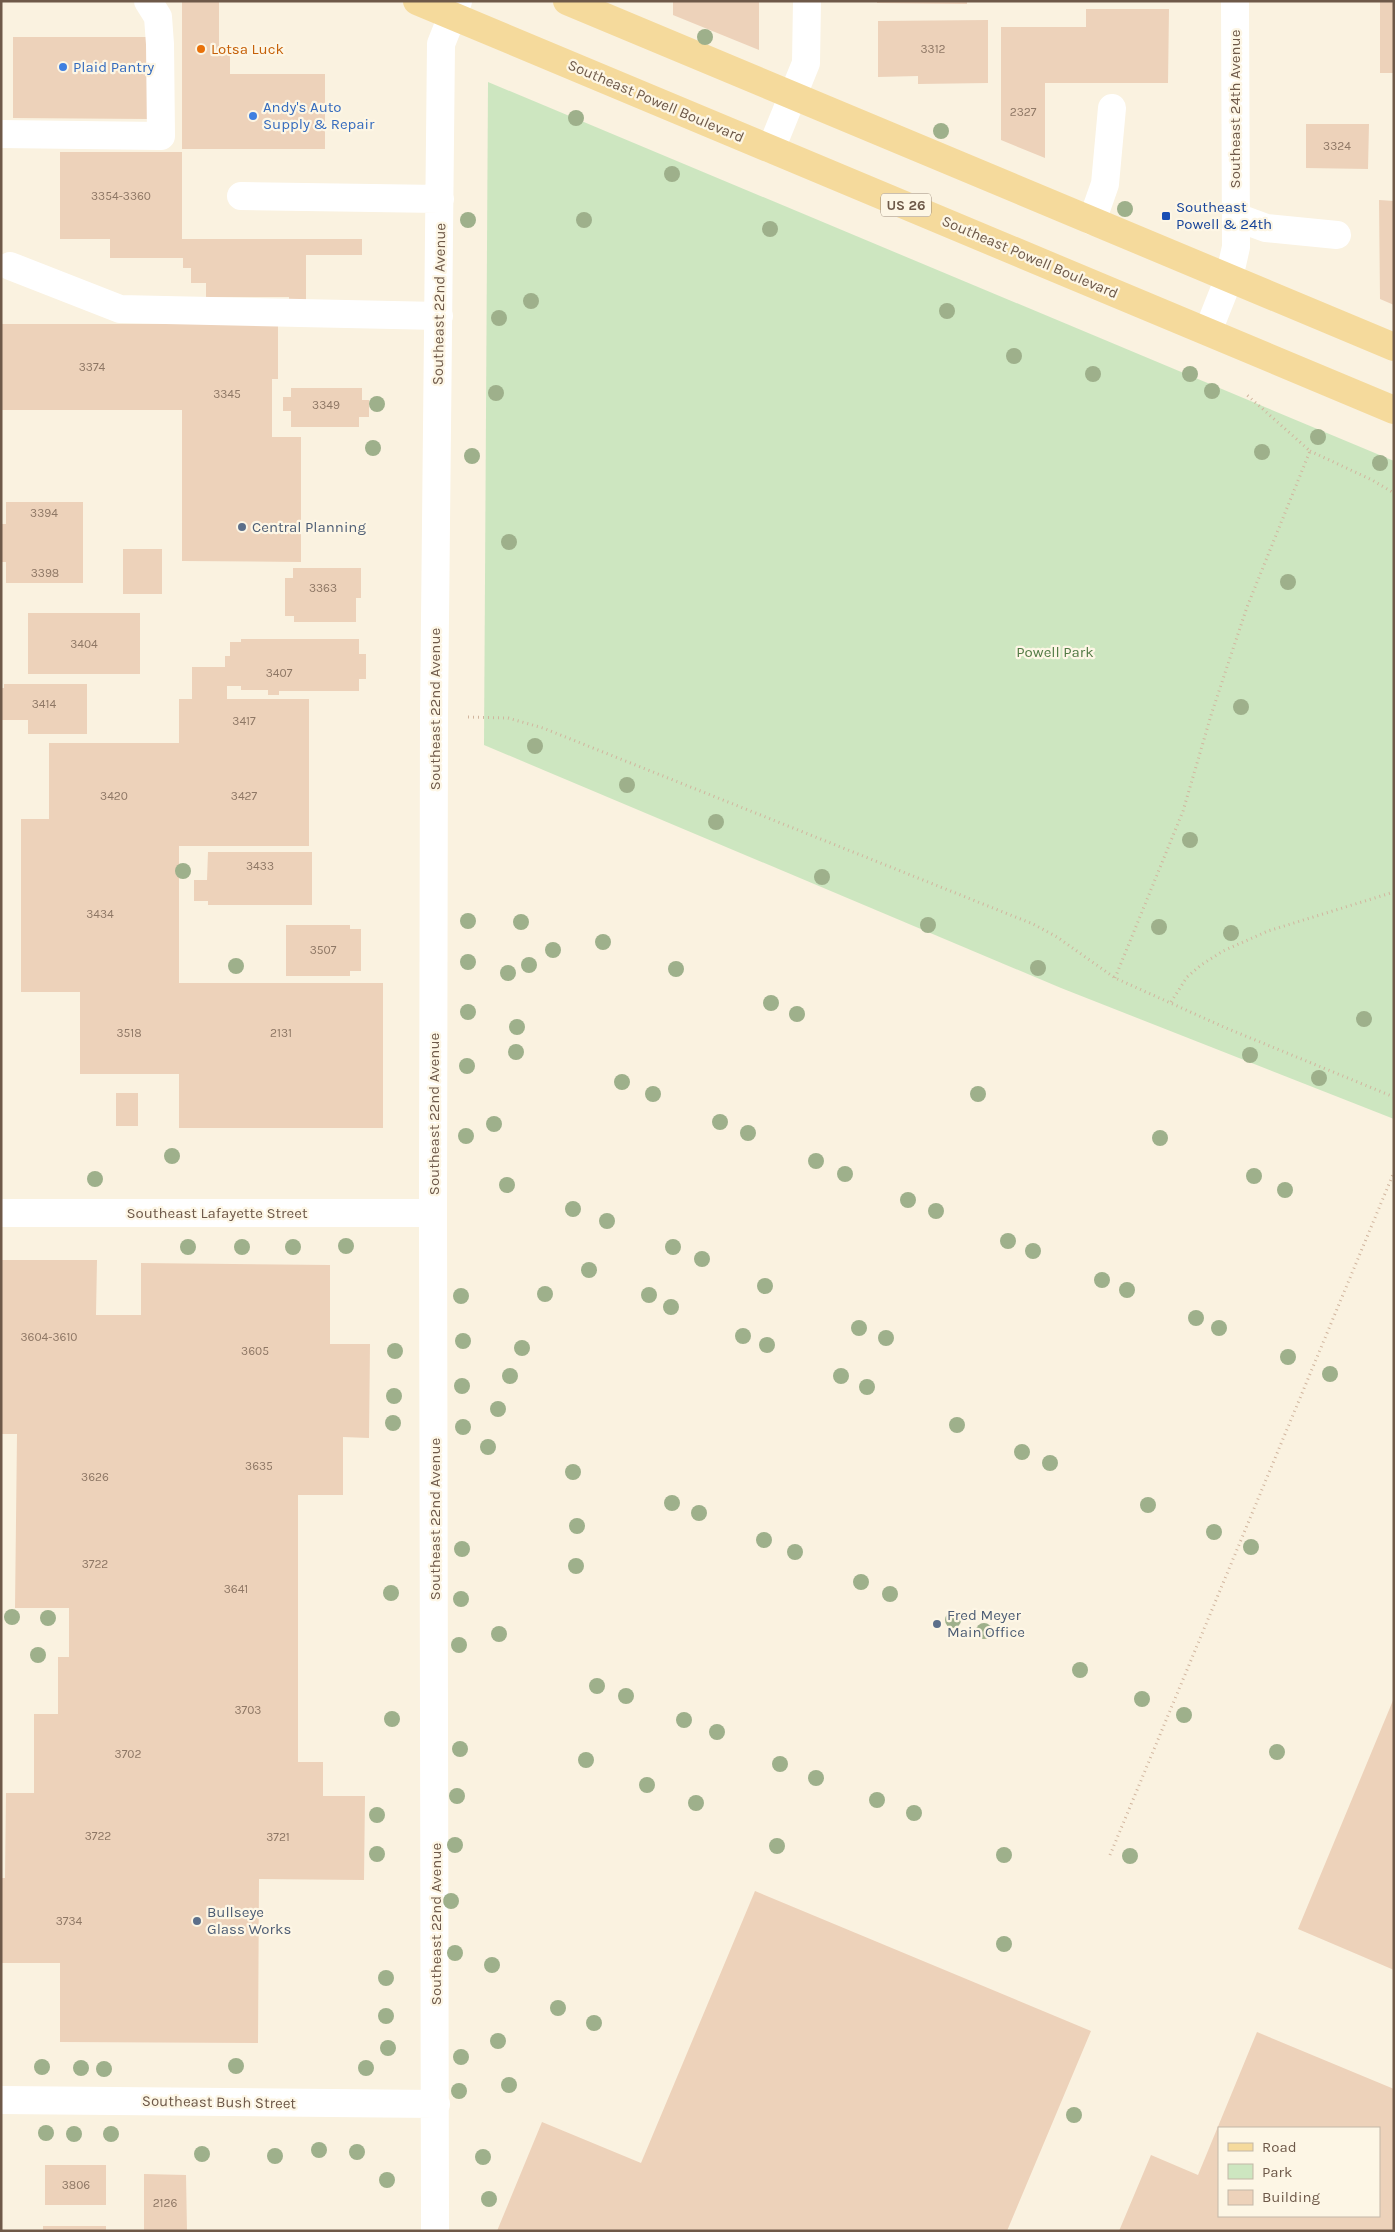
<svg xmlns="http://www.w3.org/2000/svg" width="1395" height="2232" font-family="Karla,sans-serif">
<rect width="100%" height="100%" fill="#faf2e0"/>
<path fill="#cde6c0" d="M488,82l906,379v658l-333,-131 -577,-243z"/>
<path fill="#edd2ba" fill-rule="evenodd" d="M182,1h37v52h11v21h95v75h-143z
M673,1h86v49l-86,-35z
M877,1h90v3l-90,-1z
M1380,1h14v72h-14z
M1086,9h83l-1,74h-123v75l-44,-18v-113h85z
M988,20v63l-70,1v-8l-40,1v-56z
M13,37h135v82l-135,-1z
M1306,124h63l-1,45 -62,-1z
M60,152h122v87h180v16h-56v47h-17v-5h-83v-14h-15v-15h-8v-10h-73v-19h-50z
M1379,200l15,1v104l-14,-6z
M1,324h277v55h-6v58h29v125l-119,-1v-151h-181z
M291,388h71v12h7v17h-10v10h-68v-16h-8v-14h8z
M6,502h77v81h-77v-21h-4v-38h4z
M123,549h39v45h-39z
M293,568h68v30h-5v24h-62v-6h-9v-38h8z
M28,613h112v61h-112z
M241,639h118v15h7v25h-7v12h-80v4h-11v-5h-27v-4h-14v13h82v147h-130v137h204v145h-204v-54h-99v-82h-59v-173h28v-76h130v-44h13v-32h33v-11h5v-14h11z
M4,684h83v50h-59v-14h-27v-32h3z
M208,852h104v53h-104v-4h-14v-21h13z
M286,925h64v4h11v42h-11v5h-64z
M116,1093h22v33h-22z
M1,1260h96l-1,55h45v-52l189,2v79h40l-1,94 -26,-1v58h-45v267h25v34h42l-1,84 -105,-1 -1,164 -198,-1v-79h-59v-85h4l1,-85h28v-79h24v-57h11v-49h-54l2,-174h-16z
M1394,1698v272l-96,-41z
M755,1891l336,140 -84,200h-510l45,-109 99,41z
M1257,2032l137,57v142h-275l32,-76 47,20zM1219,2128h160v88h-160z
M45,2165h61v40h-61z
M144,2174l42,1 1,56h-43z
M43,2226h63v5h-63z"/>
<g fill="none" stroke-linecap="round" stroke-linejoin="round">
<path stroke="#d1b59e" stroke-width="3" stroke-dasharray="1 4" stroke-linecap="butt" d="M1310,451l62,29 22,13
M468,717l40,1 35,10 490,196 24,13 58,41 111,50 168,69
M1115,978l68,-167 29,-99 35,-105 63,-156 -63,-56
M1171,1002l16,-25 14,-12 22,-14 45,-20 126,-39
M1110,1855l284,-683"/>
<path stroke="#fff" stroke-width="28" d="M1,134l160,2 -1,-92 -2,-27 -10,-16
M771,149l35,-86 1,-62
M241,196l199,3
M1236,217l30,11 71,7
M1092,221l13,-37 7,-76
M10,266l110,43 319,7
M1208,331l21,-53 7,-31 -1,-246
M1,1213h432
M1,2100l435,4
M435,2231l-2,-1018 1,-498 7,-671 17,-43"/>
<path stroke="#f5da9c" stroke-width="28" d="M417,1l977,409
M567,1l827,346"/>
</g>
<g fill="#9eb08b">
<circle cx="705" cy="37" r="8"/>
<circle cx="576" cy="118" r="8"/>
<circle cx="941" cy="131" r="8"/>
<circle cx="672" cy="174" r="8"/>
<circle cx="1125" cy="209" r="8"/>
<circle cx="468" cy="220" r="8"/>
<circle cx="584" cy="220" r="8"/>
<circle cx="770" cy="229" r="8"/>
<circle cx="531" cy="301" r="8"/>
<circle cx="947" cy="311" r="8"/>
<circle cx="499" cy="318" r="8"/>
<circle cx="1014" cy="356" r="8"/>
<circle cx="1093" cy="374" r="8"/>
<circle cx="1190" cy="374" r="8"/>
<circle cx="1212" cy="391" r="8"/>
<circle cx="496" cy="393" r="8"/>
<circle cx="377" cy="404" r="8"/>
<circle cx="1318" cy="437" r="8"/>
<circle cx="373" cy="448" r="8"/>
<circle cx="1262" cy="452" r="8"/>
<circle cx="472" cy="456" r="8"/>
<circle cx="1380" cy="463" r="8"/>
<circle cx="509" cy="542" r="8"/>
<circle cx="1288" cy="582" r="8"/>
<circle cx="1241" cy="707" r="8"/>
<circle cx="535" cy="746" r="8"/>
<circle cx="627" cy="785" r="8"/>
<circle cx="716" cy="822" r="8"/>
<circle cx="1190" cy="840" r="8"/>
<circle cx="183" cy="871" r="8"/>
<circle cx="822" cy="877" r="8"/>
<circle cx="468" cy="921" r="8"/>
<circle cx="521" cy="922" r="8"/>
<circle cx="928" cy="925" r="8"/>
<circle cx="1159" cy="927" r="8"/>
<circle cx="1231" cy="933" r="8"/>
<circle cx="603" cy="942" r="8"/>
<circle cx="553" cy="950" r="8"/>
<circle cx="468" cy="962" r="8"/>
<circle cx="529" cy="965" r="8"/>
<circle cx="236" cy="966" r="8"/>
<circle cx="1038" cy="968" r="8"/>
<circle cx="676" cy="969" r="8"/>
<circle cx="508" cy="973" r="8"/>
<circle cx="771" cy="1003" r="8"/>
<circle cx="468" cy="1012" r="8"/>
<circle cx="797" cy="1014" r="8"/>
<circle cx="1364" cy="1019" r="8"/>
<circle cx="517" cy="1027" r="8"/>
<circle cx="516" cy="1052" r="8"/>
<circle cx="1250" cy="1055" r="8"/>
<circle cx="467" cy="1066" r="8"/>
<circle cx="1319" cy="1078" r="8"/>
<circle cx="622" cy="1082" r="8"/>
<circle cx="653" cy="1094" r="8"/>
<circle cx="978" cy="1094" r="8"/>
<circle cx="720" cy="1122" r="8"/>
<circle cx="494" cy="1124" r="8"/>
<circle cx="748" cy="1133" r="8"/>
<circle cx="466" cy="1136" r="8"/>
<circle cx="1160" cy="1138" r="8"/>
<circle cx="172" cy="1156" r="8"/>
<circle cx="816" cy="1161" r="8"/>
<circle cx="845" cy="1174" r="8"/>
<circle cx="1254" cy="1176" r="8"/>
<circle cx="95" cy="1179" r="8"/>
<circle cx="507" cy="1185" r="8"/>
<circle cx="1285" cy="1190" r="8"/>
<circle cx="908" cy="1200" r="8"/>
<circle cx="573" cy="1209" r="8"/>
<circle cx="936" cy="1211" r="8"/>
<circle cx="607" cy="1221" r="8"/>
<circle cx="1008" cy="1241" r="8"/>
<circle cx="346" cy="1246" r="8"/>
<circle cx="188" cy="1247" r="8"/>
<circle cx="242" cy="1247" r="8"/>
<circle cx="293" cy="1247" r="8"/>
<circle cx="673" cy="1247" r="8"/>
<circle cx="1033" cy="1251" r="8"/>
<circle cx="702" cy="1259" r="8"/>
<circle cx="589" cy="1270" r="8"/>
<circle cx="1102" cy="1280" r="8"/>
<circle cx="765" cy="1286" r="8"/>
<circle cx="1127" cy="1290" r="8"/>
<circle cx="545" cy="1294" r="8"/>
<circle cx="649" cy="1295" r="8"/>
<circle cx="461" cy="1296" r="8"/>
<circle cx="671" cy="1307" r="8"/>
<circle cx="1196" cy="1318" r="8"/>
<circle cx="859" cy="1328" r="8"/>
<circle cx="1219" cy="1328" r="8"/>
<circle cx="743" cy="1336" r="8"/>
<circle cx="886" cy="1338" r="8"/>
<circle cx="463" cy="1341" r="8"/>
<circle cx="767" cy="1345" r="8"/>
<circle cx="522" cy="1348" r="8"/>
<circle cx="395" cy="1351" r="8"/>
<circle cx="1288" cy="1357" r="8"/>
<circle cx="1330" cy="1374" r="8"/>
<circle cx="510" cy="1376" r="8"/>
<circle cx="841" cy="1376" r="8"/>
<circle cx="462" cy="1386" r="8"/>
<circle cx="867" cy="1387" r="8"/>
<circle cx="394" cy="1396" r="8"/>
<circle cx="498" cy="1409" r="8"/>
<circle cx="393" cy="1423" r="8"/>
<circle cx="957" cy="1425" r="8"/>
<circle cx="463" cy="1427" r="8"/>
<circle cx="488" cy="1447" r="8"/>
<circle cx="1022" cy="1452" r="8"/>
<circle cx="1050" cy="1463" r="8"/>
<circle cx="573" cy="1472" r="8"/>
<circle cx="672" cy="1503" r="8"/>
<circle cx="1148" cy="1505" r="8"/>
<circle cx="699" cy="1513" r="8"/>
<circle cx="577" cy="1526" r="8"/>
<circle cx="1214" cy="1532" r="8"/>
<circle cx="764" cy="1540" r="8"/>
<circle cx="1251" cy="1547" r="8"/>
<circle cx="462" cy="1549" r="8"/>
<circle cx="795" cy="1552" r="8"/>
<circle cx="576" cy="1566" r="8"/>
<circle cx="861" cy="1582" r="8"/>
<circle cx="391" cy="1593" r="8"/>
<circle cx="890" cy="1594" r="8"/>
<circle cx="461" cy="1599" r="8"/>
<circle cx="12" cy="1617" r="8"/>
<circle cx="48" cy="1618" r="8"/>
<circle cx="953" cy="1620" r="8"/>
<circle cx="984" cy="1631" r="8"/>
<circle cx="499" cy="1634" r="8"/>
<circle cx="459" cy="1645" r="8"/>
<circle cx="38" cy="1655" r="8"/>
<circle cx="1080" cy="1670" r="8"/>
<circle cx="597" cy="1686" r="8"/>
<circle cx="626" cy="1696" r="8"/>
<circle cx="1142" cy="1699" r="8"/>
<circle cx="1184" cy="1715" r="8"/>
<circle cx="392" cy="1719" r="8"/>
<circle cx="684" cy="1720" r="8"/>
<circle cx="717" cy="1732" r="8"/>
<circle cx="460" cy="1749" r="8"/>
<circle cx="1277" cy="1752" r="8"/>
<circle cx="586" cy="1760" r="8"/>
<circle cx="780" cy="1764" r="8"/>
<circle cx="816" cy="1778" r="8"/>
<circle cx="647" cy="1785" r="8"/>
<circle cx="457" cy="1796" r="8"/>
<circle cx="877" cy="1800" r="8"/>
<circle cx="696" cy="1803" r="8"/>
<circle cx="914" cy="1813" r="8"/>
<circle cx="377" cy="1815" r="8"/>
<circle cx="455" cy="1845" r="8"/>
<circle cx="777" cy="1846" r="8"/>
<circle cx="377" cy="1854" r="8"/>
<circle cx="1004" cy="1855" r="8"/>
<circle cx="1130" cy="1856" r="8"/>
<circle cx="451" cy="1901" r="8"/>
<circle cx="1004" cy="1944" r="8"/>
<circle cx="455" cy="1953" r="8"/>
<circle cx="492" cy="1965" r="8"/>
<circle cx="386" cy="1978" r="8"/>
<circle cx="558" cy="2008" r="8"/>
<circle cx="386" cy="2016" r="8"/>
<circle cx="594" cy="2023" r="8"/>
<circle cx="498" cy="2041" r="8"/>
<circle cx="388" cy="2048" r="8"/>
<circle cx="461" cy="2057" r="8"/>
<circle cx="236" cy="2066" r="8"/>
<circle cx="42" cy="2067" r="8"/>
<circle cx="81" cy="2068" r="8"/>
<circle cx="366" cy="2068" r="8"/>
<circle cx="104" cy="2069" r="8"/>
<circle cx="509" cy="2085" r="8"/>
<circle cx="459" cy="2091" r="8"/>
<circle cx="1074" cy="2115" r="8"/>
<circle cx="46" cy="2133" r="8"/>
<circle cx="74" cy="2134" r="8"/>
<circle cx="111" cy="2134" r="8"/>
<circle cx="319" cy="2150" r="8"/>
<circle cx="357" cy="2152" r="8"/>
<circle cx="202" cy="2154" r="8"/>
<circle cx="275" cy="2156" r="8"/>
<circle cx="483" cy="2157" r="8"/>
<circle cx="387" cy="2180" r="8"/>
<circle cx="489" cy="2199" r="8"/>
</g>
<circle fill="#e8710a" stroke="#fdf6e5" stroke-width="2" cx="201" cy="49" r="5"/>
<g fill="#3f7fe0" stroke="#fdf6e5" stroke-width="2">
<circle cx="63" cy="67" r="5"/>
<circle cx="253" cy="116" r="5"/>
</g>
<rect fill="#1a4fb4" stroke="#fdf6e5" stroke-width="2" x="1161" y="211" width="10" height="10" rx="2.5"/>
<g fill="#5c6f8a" stroke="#fdf6e5" stroke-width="2">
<circle cx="242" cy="527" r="5"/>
<circle cx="937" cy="1624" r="5"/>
<circle cx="197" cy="1921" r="5"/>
</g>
<g text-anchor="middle" stroke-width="4.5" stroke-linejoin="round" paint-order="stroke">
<g font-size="12" fill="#8e7765">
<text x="933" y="53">3312</text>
<text x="1023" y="116">2327</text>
<text x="1337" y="150">3324</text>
<text x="121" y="200">3354-3360</text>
<text x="92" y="371">3374</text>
<text x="227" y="398">3345</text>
<text x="326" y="409">3349</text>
<text x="44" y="517">3394</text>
<text x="45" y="577">3398</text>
<text x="323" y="592">3363</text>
<text x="84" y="648">3404</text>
<text x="279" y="677">3407</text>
<text x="44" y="708">3414</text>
<text x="244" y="725">3417</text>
<text x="114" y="800">3420</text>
<text x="244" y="800">3427</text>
<text x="260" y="870">3433</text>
<text x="100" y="918">3434</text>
<text x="323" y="954">3507</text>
<text x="129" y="1037">3518</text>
<text x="281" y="1037">2131</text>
<text x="49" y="1341">3604-3610</text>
<text x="255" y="1355">3605</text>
<text x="259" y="1470">3635</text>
<text x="95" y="1481">3626</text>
<text x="95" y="1568">3722</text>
<text x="236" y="1593">3641</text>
<text x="248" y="1714">3703</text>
<text x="128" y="1758">3702</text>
<text x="98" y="1840">3722</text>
<text x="278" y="1841">3721</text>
<text x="69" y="1925">3734</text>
<text x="76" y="2189">3806</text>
<text x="165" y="2207">2126</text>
</g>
<rect fill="#fdf6e5" stroke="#998878" stroke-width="1" x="881" y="193.5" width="50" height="23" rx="4"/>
<g font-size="14" font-weight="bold" fill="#6e5949">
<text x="906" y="210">US 26</text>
</g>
<g font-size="15" fill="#c56008" stroke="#fdf6e5" text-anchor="start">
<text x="211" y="54">Lotsa Luck</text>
</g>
<g font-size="15" fill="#366cbe" stroke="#fdf6e5" text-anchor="start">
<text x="73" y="72">Plaid Pantry</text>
<text x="263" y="112">Andy's Auto<tspan x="263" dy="17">Supply &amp; Repair</tspan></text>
</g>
<g font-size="15" fill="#6e5949" stroke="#fdf6e5">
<text transform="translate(656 101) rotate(23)" y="5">Southeast Powell Boulevard</text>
<text transform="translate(1235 109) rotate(-90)" y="5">Southeast 24th Avenue</text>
<text transform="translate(1030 257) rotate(23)" y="5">Southeast Powell Boulevard</text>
<text transform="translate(439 304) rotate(-89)" y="5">Southeast 22nd Avenue</text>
<text transform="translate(435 709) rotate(-90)" y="5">Southeast 22nd Avenue</text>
<text transform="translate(434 1114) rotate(-90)" y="5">Southeast 22nd Avenue</text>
<text x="217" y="1218">Southeast Lafayette Street</text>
<text transform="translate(435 1519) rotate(-90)" y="5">Southeast 22nd Avenue</text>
<text transform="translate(436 1924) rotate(-90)" y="5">Southeast 22nd Avenue</text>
<text transform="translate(219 2102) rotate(1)" y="5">Southeast Bush Street</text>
</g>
<g font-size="15" fill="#164399" stroke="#fdf6e5" text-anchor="start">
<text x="1176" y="212">Southeast<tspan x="1176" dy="17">Powell &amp; 24th</tspan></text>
</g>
<g font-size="15" fill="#4e5e75" stroke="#fdf6e5" text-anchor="start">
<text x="252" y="532">Central Planning</text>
<text x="947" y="1620">Fred Meyer<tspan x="947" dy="17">Main Office</tspan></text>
<text x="207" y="1917">Bullseye<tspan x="207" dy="17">Glass Works</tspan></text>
</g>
<g font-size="15" fill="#527a45" stroke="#fdf6e5">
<text x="1055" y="657">Powell Park</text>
</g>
</g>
<rect width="1395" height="2232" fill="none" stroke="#6e5949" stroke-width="5"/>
<rect x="1218" y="2127" width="162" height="90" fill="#fdf6e5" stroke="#c4b7a7"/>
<rect x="1228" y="2143" width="25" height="8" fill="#f5da9c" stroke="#c4b7a7"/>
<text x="1262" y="2152" font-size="15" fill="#6e5949">Road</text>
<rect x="1228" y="2164" width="25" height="15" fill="#cde6c0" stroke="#c4b7a7"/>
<text x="1262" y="2177" font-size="15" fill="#6e5949">Park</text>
<rect x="1228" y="2190" width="25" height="15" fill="#edd2ba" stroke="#c4b7a7"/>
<text x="1262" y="2202" font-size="15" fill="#6e5949">Building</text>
</svg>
